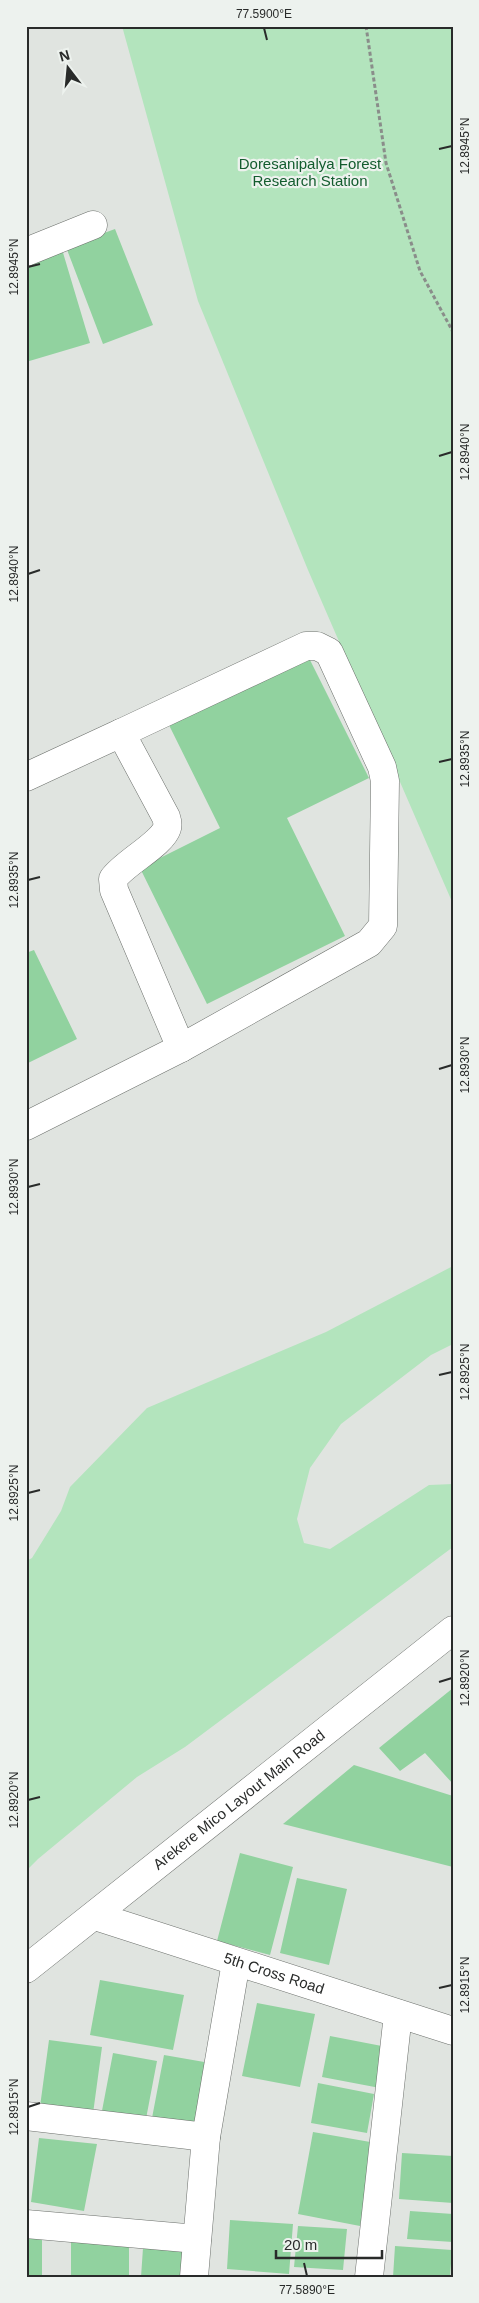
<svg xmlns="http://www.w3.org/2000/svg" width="479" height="2303" font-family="Helvetica,sans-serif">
<rect width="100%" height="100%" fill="#e0e4e0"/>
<path fill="#b3e4bd" d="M122,26h331v878l-145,-334 -110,-269z
M453,1266v78l-22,11 -90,69 -31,44 -13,51 7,24 26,6 99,-64 24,-1v63l-268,200 -48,30 -99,82 -12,12v-310l6,-3 29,-47 9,-24 77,-79 179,-76z"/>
<path fill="#91d29f" d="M115,229l38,96 -50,19 -37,-97z
M61,246l29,97 -64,19v-106z
M304,648l65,130 -82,40 58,118 -138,68 -67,-136 80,-40 -55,-111z
M34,950l43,89 -51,25v-111z
M453,1688v96l-28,-31 -25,18 -21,-23z
M354,1765l99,31v71l-170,-43z
M240,1853l53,14 -23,88 -53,-14z
M297,1878l50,11 -18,76 -49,-12z
M100,1980l84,15 -11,55 -83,-15z
M257,2003l58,11 -15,73 -58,-11z
M330,2036l57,11 -7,41 -58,-11z
M49,2040l53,7 -10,74 -53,-7z
M113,2053l44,8 -12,63 -44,-8z
M164,2055l46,8 -12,63 -46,-8z
M318,2083l56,11 -7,39 -56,-10z
M313,2132l63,11 -16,83 -62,-12z
M39,2138l58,6 -13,67 -53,-9z
M402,2153l51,3v47l-54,-4z
M410,2211l43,3v28l-46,-3z
M230,2220l63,4 -4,50 -62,-5z
M298,2226l49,3 -4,41 -49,-3z
M26,2235h16v42h-16z
M71,2237h58v40h-58z
M395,2246l57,4 -2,27h-57z
M143,2248l43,3 -1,26h-44z"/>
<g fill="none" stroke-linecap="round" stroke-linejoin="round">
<defs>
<g id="minor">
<path d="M26,252l67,-27"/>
<path d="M26,777l95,-44 45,84c1,3 2,8 1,11 -5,16 -43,35 -54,51l1,11 67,158"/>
<path d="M26,1126l155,-78 188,-105 14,-17 2,-145 -3,-14 -53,-115 -12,-6h-11l-185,87"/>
<path id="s1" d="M95,1916l358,115"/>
<path id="s2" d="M26,1969l427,-339"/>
<path d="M26,2116l180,21 -12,140"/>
<path d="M206,2137l30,-175"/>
<path d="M26,2224l171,15"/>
<path d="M369,2277l29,-263"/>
</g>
</defs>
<use href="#minor" stroke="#6c706c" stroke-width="29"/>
<path stroke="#8a8d8a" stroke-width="3" stroke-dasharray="4 2.5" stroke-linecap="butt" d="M366,26l20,137 34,108 33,61"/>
<use href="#minor" stroke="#fff" stroke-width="28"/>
</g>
<path fill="none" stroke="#292b2a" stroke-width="2" d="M264,28l3,12M439,149l13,-3M28,267l12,-3M439,456l13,-4M28,574l12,-4M439,762l13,-3M28,880l12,-3M439,1069l13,-4M28,1187l12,-3M439,1375l13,-3M28,1493l12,-3M439,1682l13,-4M28,1800l12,-3M439,1988l13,-3M28,2107l12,-4M304,2263l3,13"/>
<g text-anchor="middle" stroke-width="4.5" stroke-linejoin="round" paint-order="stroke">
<g font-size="15" fill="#135c2e" stroke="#edf2ee">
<text x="310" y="169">Doresanipalya Forest<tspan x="310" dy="17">Research Station</tspan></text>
</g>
<g font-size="15" fill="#292b2a" stroke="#edf2ee">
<text dy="5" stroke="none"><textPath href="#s2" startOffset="272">Arekere Mico Layout Main Road</textPath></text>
<text dy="5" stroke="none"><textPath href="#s1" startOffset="188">5th Cross Road</textPath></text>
</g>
</g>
<rect width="479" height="2303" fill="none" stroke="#edf2ee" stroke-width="55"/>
<g transform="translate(68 68) rotate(344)" stroke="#edf2ee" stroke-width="4" paint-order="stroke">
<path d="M0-4L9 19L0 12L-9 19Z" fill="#292b2a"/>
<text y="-8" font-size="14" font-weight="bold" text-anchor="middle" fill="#292b2a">N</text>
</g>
<path d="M276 2250v8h106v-8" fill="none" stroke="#292b2a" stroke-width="2.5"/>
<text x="284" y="2250" font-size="15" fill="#292b2a" stroke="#edf2ee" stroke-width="4" paint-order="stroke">20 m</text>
<rect x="28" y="28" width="424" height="2248" fill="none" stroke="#292b2a" stroke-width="2"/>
<g font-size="12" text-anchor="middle" fill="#292b2a">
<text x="264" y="18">77.5900°E</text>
<text transform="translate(465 146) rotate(-90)" y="4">12.8945°N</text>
<text transform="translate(14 267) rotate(-90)" y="4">12.8945°N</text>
<text transform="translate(465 452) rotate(-90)" y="4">12.8940°N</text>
<text transform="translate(14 574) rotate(-90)" y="4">12.8940°N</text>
<text transform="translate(465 759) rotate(-90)" y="4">12.8935°N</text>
<text transform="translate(14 880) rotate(-90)" y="4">12.8935°N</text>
<text transform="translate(465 1065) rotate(-90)" y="4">12.8930°N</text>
<text transform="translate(14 1187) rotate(-90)" y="4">12.8930°N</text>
<text transform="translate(465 1372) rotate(-90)" y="4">12.8925°N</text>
<text transform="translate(14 1493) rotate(-90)" y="4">12.8925°N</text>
<text transform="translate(465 1678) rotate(-90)" y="4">12.8920°N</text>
<text transform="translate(14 1800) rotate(-90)" y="4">12.8920°N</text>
<text transform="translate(465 1985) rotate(-90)" y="4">12.8915°N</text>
<text transform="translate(14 2107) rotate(-90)" y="4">12.8915°N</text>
<text x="307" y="2294">77.5890°E</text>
</g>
</svg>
